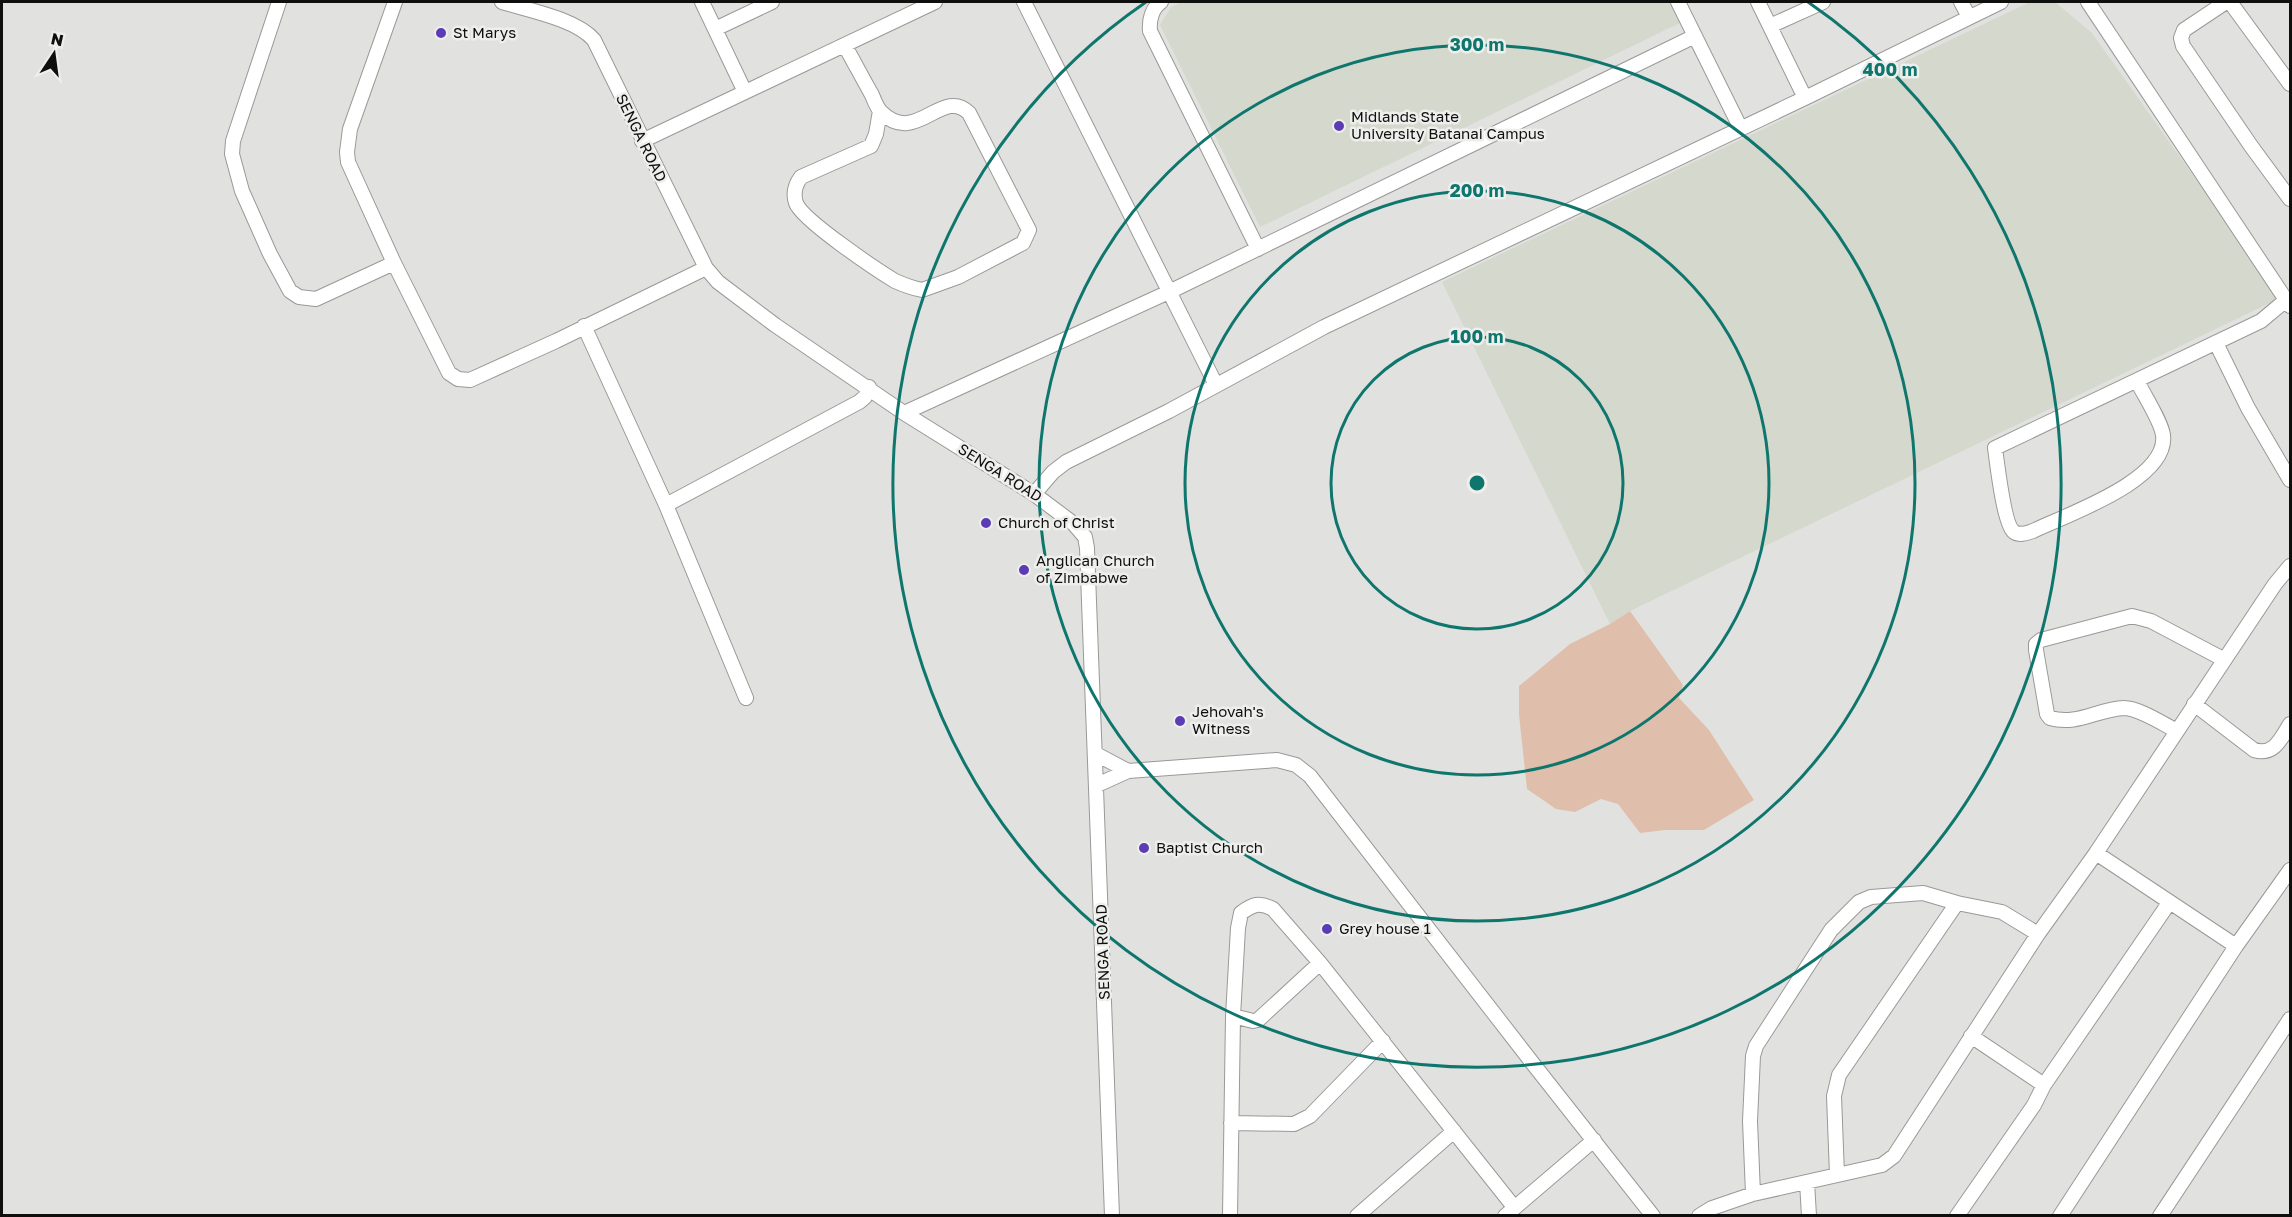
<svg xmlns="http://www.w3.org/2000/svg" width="2292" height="1217" font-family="'Golos Text',sans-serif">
<rect width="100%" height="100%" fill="#e1e2df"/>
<path fill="#d5d8cd" d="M1182,2h490l10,20 -422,205 -100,-202 11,-18z
M2030,2h25l37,31 188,265 -650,313 -20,13 -168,-342z"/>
<path fill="#dfbfac" d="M1630,611l53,74 -4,13 30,32 45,70 -50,30h-39l-25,3 -22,-29 -17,-5 -26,13 -19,-3 -29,-20 -8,-74v-29l51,-42 40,-20z"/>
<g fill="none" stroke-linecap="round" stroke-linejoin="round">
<defs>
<path id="minor" d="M279,2l-46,139 -1,13 10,37 28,63 20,37 9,6 17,2 78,-36
M395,2l-45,127 -3,23 1,10 46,101 55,110 9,6 12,1 86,-39 150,-73
M502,2c26,8 74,17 92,38l112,228 12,14 57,43 129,88 130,81 40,30 11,13 2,11 25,668
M702,2l43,90
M1024,2l192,383
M1161,2c-9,6 -12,18 -11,29l108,218
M1678,2l63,127
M1758,2l47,96
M1961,2l8,15
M2088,2l202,304
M2226,2l-42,28 -3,8 2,8 68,100 39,53
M2230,2l60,82
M1770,26l53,-24
M715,29l57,-27
M845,46c9,16 18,33 27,49 2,5 5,13 9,17 35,35 61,-26 88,1l60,117 -6,13 -65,34 -36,13c-10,-2 -18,-5 -27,-9 -18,-11 -93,-61 -99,-78 -3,-9 -1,-18 5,-26l70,-31 5,-12 4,-23
M642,141l293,-139
M584,326l82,179 80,193
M2216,343l32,65 42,72
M2137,381c7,14 24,40 26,54 6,45 -97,80 -130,96 -6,2 -13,5 -19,1 -10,-7 -17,-70 -19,-84l266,-127 25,-21
M904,413l267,-122 524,-255
M1034,494l19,-22 13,-10 103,-51 155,-84 481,-229 196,-96
M666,505l193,-103 6,-5 4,-10
M2194,704l60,46c20,6 27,-11 36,-26
M2177,731c-14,-7 -38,-23 -53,-23 -26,1 -47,18 -74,10l-3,-4 -11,-64v-6l5,-4 91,-24 19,5 72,38
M1096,754l32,17 149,-11 19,5 14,11 224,289 119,151
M1097,785l31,-14
M2096,853l140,93
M1233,1016l20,5 5,-1 62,-57
M1971,1036l73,49
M1231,1123l63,1 16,-8 73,-75
M1837,1175l-3,-79 5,-21 118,-172
M1807,1182l2,34
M1753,1194l-3,-73 3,-65 3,-10 75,-116 28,-28 12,-5 52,-4 34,10 45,9 36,22
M1230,1216l3,-200 5,-88 3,-15c12,-9 18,-11 32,-4l47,54 194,244
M1357,1216l97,-85
M1505,1216l89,-76
M1699,1216l13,-8 41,-14 129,-29 12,-9 144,-222 58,-81 179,-269 15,-18
M1957,1216l77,-111 10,-20 125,-182
M2060,1216l176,-270 54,-76
M2160,1216l130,-197"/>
</defs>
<use href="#minor" stroke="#999a97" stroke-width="16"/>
<use href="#minor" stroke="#fff" stroke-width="14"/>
</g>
<g fill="none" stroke="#0f766e" stroke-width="3">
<circle cx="1477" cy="483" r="146"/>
<circle cx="1477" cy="483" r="292"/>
<circle cx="1477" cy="483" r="438"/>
<path d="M1808 2A584 584 0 1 1 1146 2"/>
</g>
<g fill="#5b3cb4" stroke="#eeefec" stroke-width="2">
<circle cx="441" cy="33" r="6"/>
<circle cx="1339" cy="126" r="6"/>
<circle cx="986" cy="523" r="6"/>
<circle cx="1024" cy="570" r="6"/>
<circle cx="1180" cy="721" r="6"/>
<circle cx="1144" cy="848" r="6"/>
<circle cx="1327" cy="929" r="6"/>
</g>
<g text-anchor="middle" stroke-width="5" stroke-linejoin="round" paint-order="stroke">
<g font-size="15" fill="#0f0f0e" stroke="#eeefec" text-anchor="start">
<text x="453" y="38">St Marys</text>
<text x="1351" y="122">Midlands State<tspan x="1351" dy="17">University Batanai Campus</tspan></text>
<text x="998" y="528">Church of Christ</text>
<text x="1036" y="566">Anglican Church<tspan x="1036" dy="17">of Zimbabwe</tspan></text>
<text x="1192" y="717">Jehovah's<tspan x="1192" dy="17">Witness</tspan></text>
<text x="1156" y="853">Baptist Church</text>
<text x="1339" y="934">Grey house 1</text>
</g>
<g font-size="15" fill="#0f0f0e" stroke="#eeefec">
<text transform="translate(641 138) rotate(64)" y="5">SENGA ROAD</text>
<text transform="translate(1000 473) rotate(32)" y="5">SENGA ROAD</text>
<text transform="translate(1103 952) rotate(-92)" y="5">SENGA ROAD</text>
</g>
</g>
<circle cx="1477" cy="483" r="9" fill="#0f766e" stroke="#eeefec" stroke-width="3"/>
<g font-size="18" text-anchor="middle" font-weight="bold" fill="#0f766e" stroke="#eeefec" stroke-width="5" stroke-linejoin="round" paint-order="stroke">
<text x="1477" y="51">300 m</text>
<text x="1890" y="76">400 m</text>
<text x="1477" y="197">200 m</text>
<text x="1477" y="343">100 m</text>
</g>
<rect width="2292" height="1217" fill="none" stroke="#0f0f0e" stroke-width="6"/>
<g transform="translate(54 54) rotate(13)" stroke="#eeefec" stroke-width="4.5" paint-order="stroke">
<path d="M0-4.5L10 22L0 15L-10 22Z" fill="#0f0f0e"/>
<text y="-9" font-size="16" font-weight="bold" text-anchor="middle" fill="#0f0f0e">N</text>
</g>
</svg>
